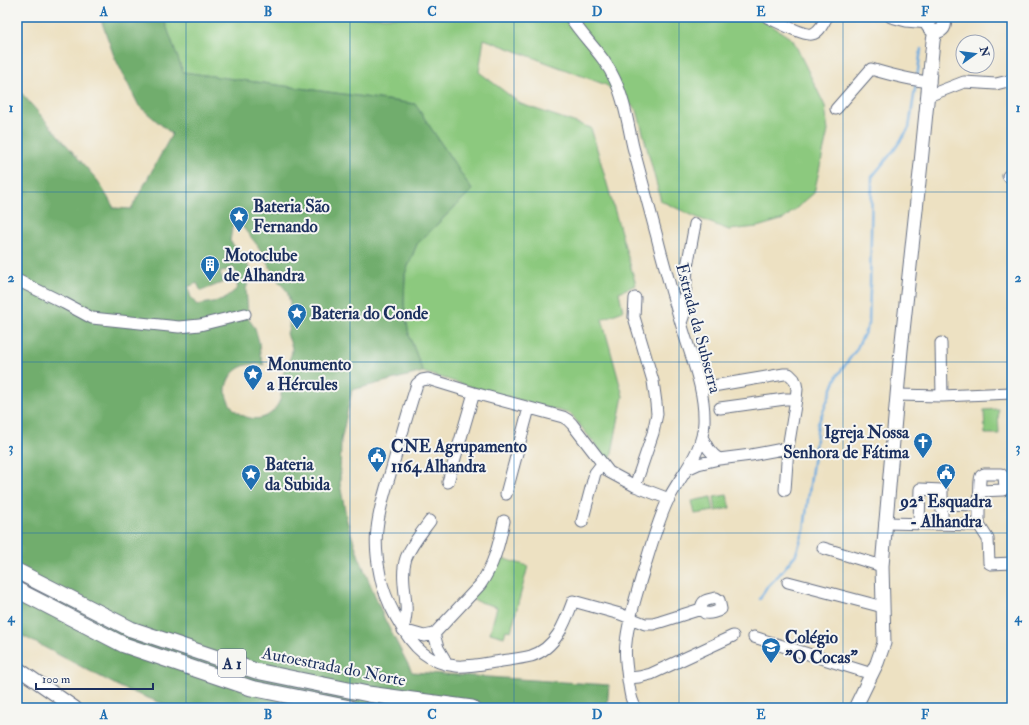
<svg xmlns="http://www.w3.org/2000/svg" width="1029" height="725" font-family="'IM FELL Double Pica',serif">
<rect width="100%" height="100%" fill="#f6f6f2"/>
<filter id="ink" filterUnits="userSpaceOnUse"><feTurbulence type="fractalNoise" baseFrequency=".025" numOctaves="2"/><feDisplacementMap in="SourceGraphic" scale="8" xChannelSelector="R" yChannelSelector="G"/><feConvolveMatrix kernelMatrix="1 2 1 2 8 2 1 2 1" color-interpolation-filters="sRGB"/></filter>
<filter id="wash" filterUnits="userSpaceOnUse"><feTurbulence type="fractalNoise" baseFrequency=".012" numOctaves="4" result="noise"/><feDisplacementMap in="SourceGraphic" scale="16" xChannelSelector="R" yChannelSelector="G"/><feGaussianBlur stdDeviation="0.9" result="paint"/><feColorMatrix in="noise" values="0 0 0 0 0 0 0 0 0 0 0 0 0 0 0 0 0 1.4 0 .05"/><feComposite in="paint" operator="in"/></filter>
<g filter="url(#wash)">
<rect width="100%" height="100%" fill="#ede1c2"/>
<path fill="#8cc97e" stroke="#547c6e" d="M163,17h596l34,23 32,66 3,25 -14,62 -30,26 -27,8 -28,3 -31,-12 -37,-17 -24,-91 -31,-25 -122,-46 -5,33 42,32 70,24 45,157 -17,7 4,19 -21,8 21,77 -13,67 -39,-49 -96,-26 -52,-16 -14,-37 -5,-31 1,-30 12,-30 55,-54 -57,-86 -232,-32z
M998,409l1,25h-14l-1,-24z
M727,495l3,13 -14,3 -2,-14z
M711,497l3,14 -19,3 -3,-13z
M498,557l30,9 -17,65 -5,-1 -2,7 -14,-4 7,-26 -27,-8z"/>
<path fill="#71ad6d" stroke="#466e66" fill-rule="evenodd" d="M100,17h63l20,55 232,32 57,86 -55,54 -12,30 -1,30 5,31 14,37 -71,18 -11,51 -1,43 7,37 12,36 26,63 27,52 197,13 -2,23h-433l-52,-20 -105,-55v-545l81,93 16,27 17,1 41,-75 -33,-28 -25,-50zM233,223l8,2 17,21 18,32 11,13 3,12 -1,26 -2,4c1,5 4,10 5,15 1,8 -8,21 -10,29 -1,9 1,19 -4,27 -18,35 -71,0 -45,-31 8,-9 20,-10 31,-8l-4,-11 -1,-12 -4,-14 -10,-14 3,-1 -2,-24 5,-16 -6,-14 -15,-18zM233,267l6,10 -4,3 3,8 -15,12 -26,5 -6,-7 -3,-11 9,-4 4,8 23,-9 -4,-9z"/>
<g fill="none" stroke-linecap="round" stroke-linejoin="round">
<path stroke="#6dabdf" stroke-width="2.5" d="M917,78l4,-29
M760,599l6,-11 12,-12 18,-22 8,-24 14,-106 19,-48 19,-26 13,-26 1,-36 2,-111 22,-27 15,-22 7,-45"/>
</g>
</g>
<g filter="url(#ink)">
<g fill="none" stroke-linecap="round" stroke-linejoin="round">
<defs>
<path id="minor" d="M570,17c14,22 34,38 45,63 10,21 13,45 18,67 8,30 16,60 24,90 8,32 17,64 27,96 9,29 21,58 20,89 -1,32 -24,53 -37,80 -11,24 -18,51 -26,77 -6,21 -13,42 -15,64 -2,12 1,25 2,37 2,10 2,20 8,28
M767,17c9,4 37,19 45,17 8,-2 11,-11 15,-17
M891,17l15,4 22,2
M928,96l36,-14 32,2 16,-4
M836,109l35,-40c20,6 38,11 59,13
M1008,176h4
M17,280l47,23 28,15 87,9 21,-2 45,-11
M635,298l-1,19 19,64 3,22 1,11 -4,19 -18,53
M682,320l2,-6 3,-47 8,-43
M941,343l1,53
M707,387l77,-13h5l5,5 2,5 1,5 -1,10 -8,49 -3,42
M897,395l45,1 70,-3
M720,408l65,-9h11
M702,437c5,10 8,16 17,22
M687,469l11,-5 21,-5 32,-4 37,-7
M448,482l26,-89
M506,494l23,-86
M669,499l-34,-13 -26,-14 -37,-48 -4,-4 -5,-3 -89,-24 -46,-14 -6,1 -5,4c-9,28 -17,56 -25,84 -6,20 -13,40 -15,61 -2,15 0,31 3,46 4,23 24,63 43,78 9,7 21,12 33,13 12,1 27,-2 39,-4 12,-2 24,-3 36,-6 25,-8 34,-33 42,-55l47,13 25,10h8l7,-2 41,-13
M979,505c1,-5 0,-27 2,-29 1,-1 2,-1 3,-2h17l3,3 1,10 -2,3 -23,1
M430,521c-8,11 -19,24 -24,37 -5,15 -1,31 0,47 1,8 -1,17 -3,25l21,6 10,-2 46,-49c14,-20 19,-41 24,-64
M582,522l13,-49 7,-9
M885,523l94,2v-20l-37,-1v-14l-22,-1 -1,35
M942,524v-20
M979,525l9,14 1,24 2,1 21,-1
M823,548l59,18
M788,582l95,25
M716,598l3,2 2,9c-4,3 -11,5 -16,4l-4,-4c1,-10 7,-9 15,-11z
M434,634l4,14 6,10 2,6
M754,637l118,37
M628,678l11,-1 12,-3 82,-38"/>
<path id="major" d="M930,17l-1,2 -1,7c8,12 22,2 14,-9
M17,668l58,40
M855,708l22,-45 7,-20 -2,-77 19,-216 20,-187 12,-122 2,-10"/>
<path id="highway" d="M17,571l114,58 125,42 112,23 104,14
M17,590l107,55 127,43 99,20"/>
</defs>
<use href="#minor" stroke="#646d81" stroke-width="13"/>
<use href="#major" stroke="#646d81" stroke-width="15"/>
<use href="#highway" stroke="#646d81" stroke-width="17"/>
<use href="#minor" stroke="#fff" stroke-width="11"/>
<use href="#major" stroke="#fff" stroke-width="13"/>
<use href="#highway" stroke="#fff" stroke-width="15"/>
</g>
</g>
<path fill="none" stroke="#1f6fb2" stroke-width="1" stroke-opacity="0.55" d="M186,17v691M350,17v691M514,17v691M679,17v691M843,17v691M17,192h995M17,362h995M17,533h995"/>
<defs>
<symbol id="sight-pin" viewBox="-11 -11 22 30"><path d="M0 17L-7.5 6A9.5 9.5 0 1 1 7.5 6Z" fill="#1f6fb2" stroke="#f6f6f2"/><path d="M0-6L1.8-2.2L6-1.7L2.9 1.2L3.7 5.4L0 3.3L-3.7 5.4L-2.9 1.2L-6-1.7L-1.8-2.2Z" fill="#fff"/></symbol>
<symbol id="building-pin" viewBox="-11 -11 22 30"><path d="M0 17L-7.5 6A9.5 9.5 0 1 1 7.5 6Z" fill="#1f6fb2" stroke="#f6f6f2"/><path d="M-4-6H4V6H1V3H-1V6H-4ZM-2.5-4.3h1.7v1.8h-1.7ZM.8-4.3h1.7v1.8H.8ZM-2.5-1h1.7V.8h-1.7ZM.8-1h1.7V.8H.8Z" fill="#fff"/></symbol>
<symbol id="church-pin" viewBox="-11 -11 22 30"><path d="M0 17L-7.5 6A9.5 9.5 0 1 1 7.5 6Z" fill="#1f6fb2" stroke="#f6f6f2"/><path d="M-1.2-6h2.4v3.5h3.3v2.4h-3.3V6h-2.4V-.1h-3.3v-2.4h3.3Z" fill="#fff"/></symbol>
<symbol id="civic-pin" viewBox="-11 -11 22 30"><path d="M0 17L-7.5 6A9.5 9.5 0 1 1 7.5 6Z" fill="#1f6fb2" stroke="#f6f6f2"/><path d="M-.6-6.5H3V-4.5H.6V-3L4-1V1h2V6H-6V1h2V-1L-.6-3ZM-1.2 2.5V6h2.4V2.5Z" fill="#fff"/></symbol>
<symbol id="school-pin" viewBox="-11 -11 22 30"><path d="M0 17L-7.5 6A9.5 9.5 0 1 1 7.5 6Z" fill="#1f6fb2" stroke="#f6f6f2"/><path d="M0-5L7-2L0 1L-7-2ZM-4 1L0 2.5L4 1V4Q0 6-4 4Z" fill="#fff"/></symbol>
</defs>
<g fill-rule="evenodd">
<use href="#sight-pin" x="228" y="205" width="22" height="30"/>
<use href="#building-pin" x="199" y="254" width="22" height="30"/>
<use href="#sight-pin" x="286" y="302" width="22" height="30"/>
<use href="#sight-pin" x="242" y="363" width="22" height="30"/>
<use href="#church-pin" x="912" y="431" width="22" height="30"/>
<use href="#civic-pin" x="366" y="445" width="22" height="30"/>
<use href="#civic-pin" x="935" y="462" width="22" height="30"/>
<use href="#sight-pin" x="240" y="463" width="22" height="30"/>
<use href="#school-pin" x="760" y="636" width="22" height="30"/>
</g>
<g text-anchor="middle" stroke-width="4" stroke-linejoin="round" paint-order="stroke">
<rect fill="#f6f6f2" stroke="#5d6b8a" stroke-width="1" x="218" y="649" width="28" height="28" rx="3"/>
<g font-size="16" font-weight="bold" fill="#1b2f5e">
<text x="232" y="669">A 1</text>
</g>
<g font-size="17" font-weight="bold" fill="#1b2f5e" stroke="#f6f6f2" text-anchor="start">
<text x="253" y="212">Bateria São<tspan x="253" dy="20">Fernando</tspan></text>
<text x="224" y="261">Motoclube<tspan x="224" dy="20">de Alhandra</tspan></text>
<text x="311" y="319">Bateria do Conde</text>
<text x="267" y="370">Monumento<tspan x="267" dy="20">a Hércules</tspan></text>
<text x="909" y="438" text-anchor="end">Igreja Nossa<tspan x="909" dy="20">Senhora de Fátima</tspan></text>
<text x="391" y="452">CNE Agrupamento<tspan x="391" dy="20">1164 Alhandra</tspan></text>
<text x="265" y="470">Bateria<tspan x="265" dy="20">da Subida</tspan></text>
<text x="946" y="507" text-anchor="middle">92ª Esquadra<tspan x="946" dy="20">- Alhandra</tspan></text>
<text x="785" y="643">Colégio<tspan x="785" dy="20">"O Cocas"</tspan></text>
</g>
<g font-size="17" fill="#1b2f5e" stroke="#f6f6f2">
<text transform="translate(699 328) rotate(75)" y="6">Estrada da Subserra</text>
<text transform="translate(334 666) rotate(11)" y="6">Autoestrada do Norte</text>
</g>
</g>
<rect width="1029" height="725" fill="none" stroke="#f6f6f2" stroke-width="44"/>
<g transform="translate(975 54) rotate(76)"><circle r="19" fill="#f6f6f2" stroke="#9ea6b7"/>
<path d="M0-3L7 15L0 10L-7 15Z" fill="#1f6fb2"/>
<text y="-6" font-size="11" font-weight="bold" text-anchor="middle" fill="#1b2f5e">N</text>
</g>
<path d="M36 683v6h117v-6" fill="none" stroke="#1b2f5e" stroke-width="2"/>
<text x="42" y="683" font-size="12" fill="#1b2f5e" stroke="#f6f6f2" stroke-width="3" paint-order="stroke">100 m</text>
<rect x="22" y="22" width="985" height="681" fill="none" stroke="#1f6fb2" stroke-width="1.5"/>
<g font-size="13" text-anchor="middle" font-weight="bold" fill="#1f6fb2">
<text x="104" y="16">A</text>
<text x="268" y="16">B</text>
<text x="432" y="16">C</text>
<text x="597" y="16">D</text>
<text x="761" y="16">E</text>
<text x="925" y="16">F</text>
<text x="11" y="112">1</text>
<text x="1018" y="112">1</text>
<text x="11" y="282">2</text>
<text x="1018" y="282">2</text>
<text x="11" y="452">3</text>
<text x="1018" y="452">3</text>
<text x="11" y="622">4</text>
<text x="1018" y="622">4</text>
<text x="104" y="719">A</text>
<text x="268" y="719">B</text>
<text x="432" y="719">C</text>
<text x="597" y="719">D</text>
<text x="761" y="719">E</text>
<text x="925" y="719">F</text>
</g>
</svg>
